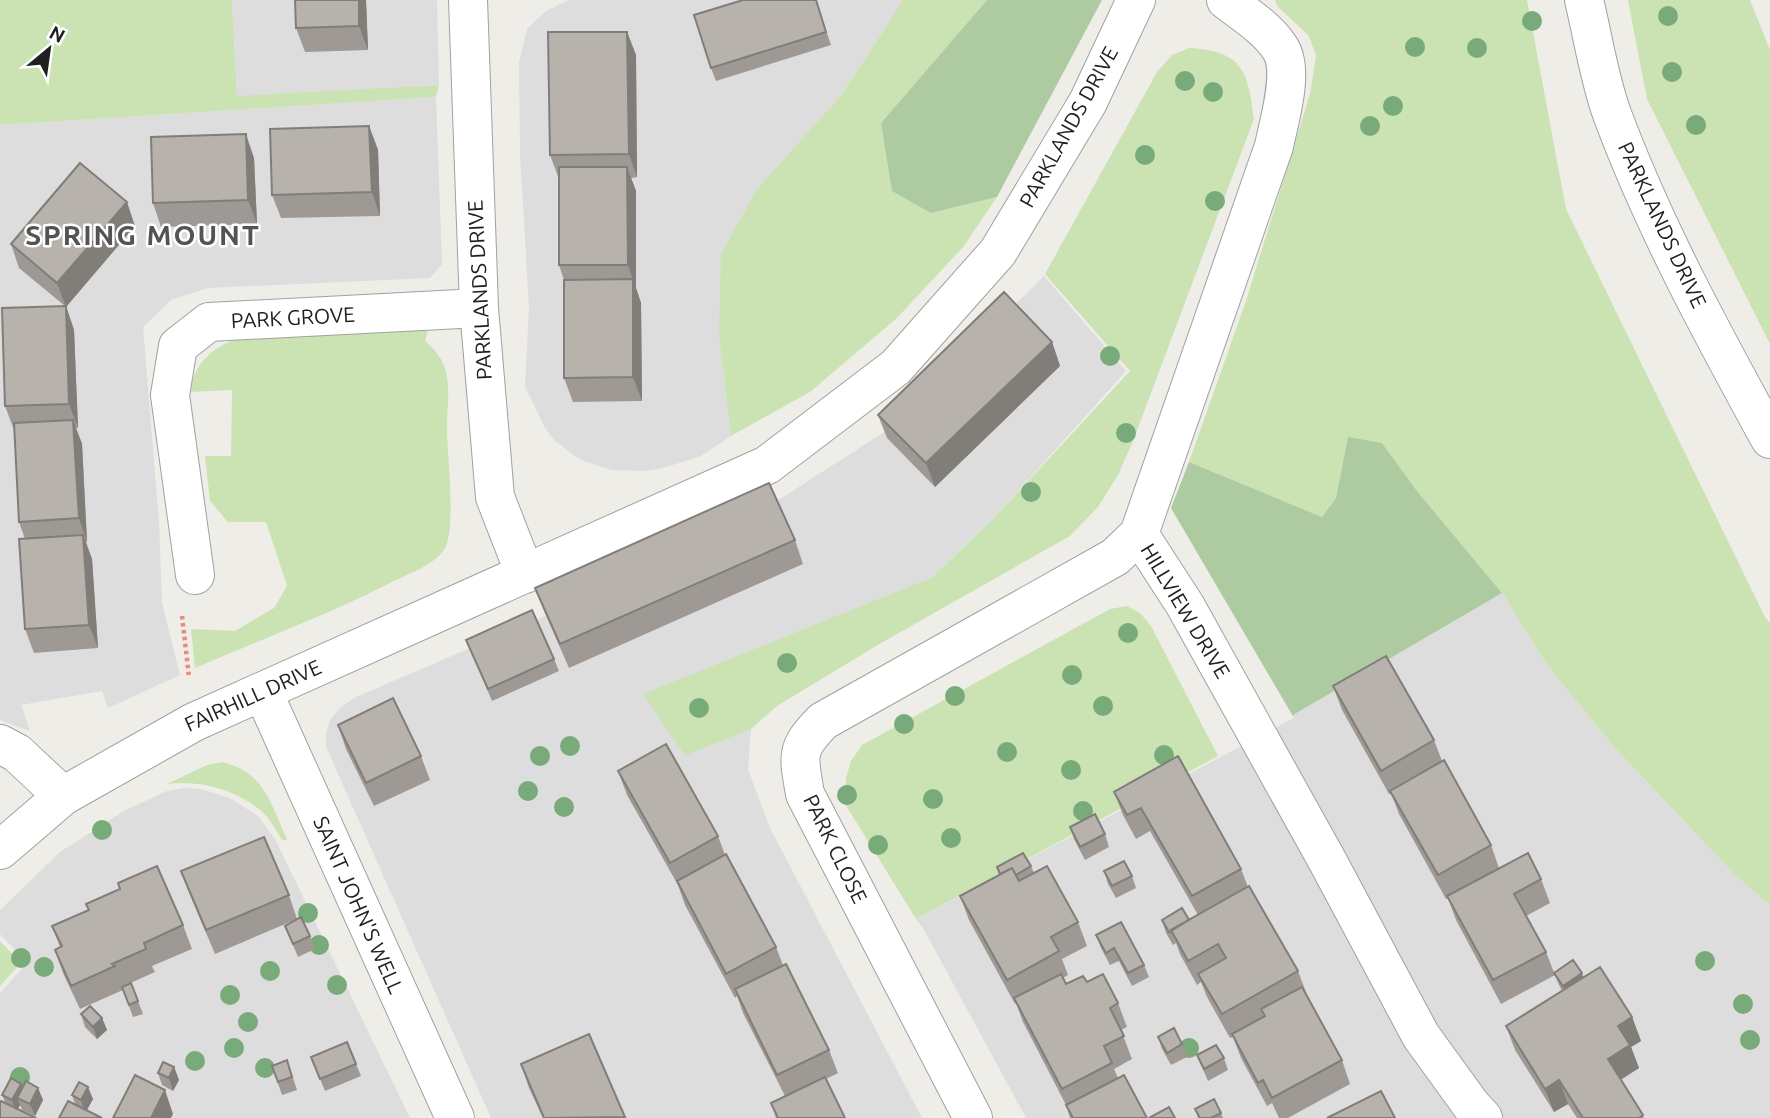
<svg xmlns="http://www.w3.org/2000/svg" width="1770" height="1118" font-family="Ubuntu,sans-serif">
<rect width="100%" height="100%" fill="#efede7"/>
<path fill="#dedddd" d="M232,0h205l2,85 -202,12z
M569,0h334l-61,94 -85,95 -38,149 12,98 -30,20 -38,12 -19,3 -32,-1 -26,-8 -13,-7 -20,-16 -8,-11 -20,-42 4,-78 -9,-154 -1,-92 8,-33 19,-18z
M436,97l6,167 -12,14 -222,10 -37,12 -28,27 16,195 3,81 18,72 -72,33 -6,-17 -81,14 9,26 -30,-11v-595z
M1044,276l82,95 -133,148 -60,58 -289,118 41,61 66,-27 -3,40 23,61 151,288h-431l-165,-371v-14l4,-13 10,-12 16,-11 191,-82 236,-118 106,-68z
M1502,593l45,72 67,82 122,129 34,29v213h-744l-103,-190 -7,-9 378,-201 -1,-3z
M184,788l16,1 30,9 28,18 17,23 135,279h-410v-125l27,-30 -27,-29v-24l60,-58 64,-41 43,-20z"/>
<path fill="#cbe3b3" d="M0,0h232l5,96 202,-11 -3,12 -436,28z
M903,0h84l-106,123 50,90 66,-16 -33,49 -67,72 -87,74 -79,44 -12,-98 2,-84 36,-65 85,-95z
M1275,0h252l39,209 199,408 5,6v282l-34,-29 -122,-129 -67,-82 -45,-72 -85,-102 -35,-48 -34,-5 -12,60 -14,19 -133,-55 57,-161 64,-207 6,-38 -7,-20 -32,-30z
M1628,0h122l20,50v294l-123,-245z
M1189,48c54,3 59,23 65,71l-121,322 -15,34 -20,32 -28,29 -189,107 -104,63 -26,23 -66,27 -42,-62 290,-117 60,-58 137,-148 -85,-97 112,-202 15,-17z
M428,330l-3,11c33,27 21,55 22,93 1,22 9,100 -3,116 -12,16 -36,24 -54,33 -63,32 -130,57 -195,85l-4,-39 44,2 39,-23 13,-22 -21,-64h-38l-18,-21 -5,-45h26l1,-66 -43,2c8,-31 20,-42 49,-54z
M1127,606l13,7 11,13 67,130 -302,163 -71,-115 1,-26 5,-17 11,-16 248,-136z
M222,762c43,10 48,41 65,77l-4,2c-7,-10 -13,-23 -23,-31 -26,-21 -60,-30 -93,-26l40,-19z
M0,941l21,22 -21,23z"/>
<path fill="#adcaa1" d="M987,0h115l-105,197 -66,16 -39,-22 -11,-68z
M1348,437l34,6 35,48 85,102 -209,122 1,3 -123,-210 18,-46 133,55 14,-19z"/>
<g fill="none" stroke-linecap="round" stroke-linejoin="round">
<defs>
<path id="minor" d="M468,0l11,308 16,189 30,77
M1226,0c18,14 41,28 54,48 15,22 -1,73 -6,98l-135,388 46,71 143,257 93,174 50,69 12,13
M1584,0c9,37 15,78 28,114 42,113 100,219 158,325
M195,575l-25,-180 8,-49 31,-24 270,-14
M263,692l192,426
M0,744l17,9 46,43
M0,850l63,-54 131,-74 573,-257 129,-98 102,-115 90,-150 48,-102
M973,1118l-168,-324c-6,-37 -11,-44 18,-73l292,-164 24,-23"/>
</defs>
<use href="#minor" stroke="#a1a1a1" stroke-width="40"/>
<path stroke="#ea897d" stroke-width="4.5" stroke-dasharray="3.5 3.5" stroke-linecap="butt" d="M182,616l7,61"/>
<use href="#minor" stroke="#fff" stroke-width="38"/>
</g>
<g fill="#79aa7a">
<circle cx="1668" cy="16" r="10"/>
<circle cx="1532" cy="21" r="10"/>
<circle cx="1415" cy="47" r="10"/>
<circle cx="1477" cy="48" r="10"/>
<circle cx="1672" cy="72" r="10"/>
<circle cx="1185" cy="81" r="10"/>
<circle cx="1213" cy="92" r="10"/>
<circle cx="1393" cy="106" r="10"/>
<circle cx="1696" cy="125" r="10"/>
<circle cx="1370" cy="126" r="10"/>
<circle cx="1145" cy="155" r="10"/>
<circle cx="1215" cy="201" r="10"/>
<circle cx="1110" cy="356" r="10"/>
<circle cx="1126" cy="433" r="10"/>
<circle cx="1031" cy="492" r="10"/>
<circle cx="1128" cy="633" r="10"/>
<circle cx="787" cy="663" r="10"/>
<circle cx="1072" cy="675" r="10"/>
<circle cx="955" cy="696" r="10"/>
<circle cx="1103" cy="706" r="10"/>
<circle cx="699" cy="708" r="10"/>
<circle cx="904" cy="724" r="10"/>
<circle cx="570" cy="746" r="10"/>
<circle cx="1007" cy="752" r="10"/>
<circle cx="1164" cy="755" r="10"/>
<circle cx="540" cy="756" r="10"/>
<circle cx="1071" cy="770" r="10"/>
<circle cx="528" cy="791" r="10"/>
<circle cx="847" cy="795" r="10"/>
<circle cx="933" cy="799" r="10"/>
<circle cx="564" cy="807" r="10"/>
<circle cx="1083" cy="811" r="10"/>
<circle cx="102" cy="830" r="10"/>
<circle cx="951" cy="838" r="10"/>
<circle cx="878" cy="845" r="10"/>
<circle cx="308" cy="913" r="10"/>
<circle cx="319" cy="945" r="10"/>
<circle cx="21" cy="958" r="10"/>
<circle cx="1705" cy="961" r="10"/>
<circle cx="44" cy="967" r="10"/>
<circle cx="270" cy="971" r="10"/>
<circle cx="337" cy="985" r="10"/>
<circle cx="230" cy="995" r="10"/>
<circle cx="1743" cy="1004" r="10"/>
<circle cx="248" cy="1022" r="10"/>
<circle cx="1750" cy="1040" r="10"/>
<circle cx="234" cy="1048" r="10"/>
<circle cx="1189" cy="1048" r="10"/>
<circle cx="195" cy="1061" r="10"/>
<circle cx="265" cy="1068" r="10"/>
<circle cx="20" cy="1077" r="10"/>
</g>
<path fill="#9e9995" d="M366,0l2,50 -63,2 -9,-24z
M816,0l15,45 -115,36 -5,-13z
M627,32l9,23 1,122 -6,1 5,13v97l5,15 1,98 -69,1 -9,-24v-98l-5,-15v-86l-9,-24z
M369,126l9,24 2,66 -99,2 -9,-23z
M254,158l3,66 -96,3 -8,-24z
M135,226l-69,81 8,23 4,98h-2l6,16 5,98h-1l6,17 6,89 -64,5 -9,-24v-90l-6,-17 -5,-92 -9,-24 60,-100 -46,-38 -8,-24z
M1052,342l8,24 -125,121 -48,-49 -9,-23z
M795,540l8,24 -234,104 -25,-57 -9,-23z
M466,640l88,19 5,12 -67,30z
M1333,686l101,54 8,21 49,84 8,23 42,11 9,24 -24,13 20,36 9,23 -54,29 -45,-84 -8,-22 -2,1 -47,-85 -8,-21 -2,1 -47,-84z
M338,725l83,31 9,24 -56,26 -28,-57z
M618,771l100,65 7,19 51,92 7,18 46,85 9,23 -12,6 19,39h-69l-5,-15 14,-7 -42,-83 -6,-17 -2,2 -50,-93 -7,-20 -51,-90z
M1114,792l127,77 7,18 50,84 9,24 35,65 8,24 -62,34h-9l-7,-15 -5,3 -26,-48 -8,-21 -3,1 -23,-41 -6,-15 -4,3 -17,-31 -4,-11 -3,2 -7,-12 -4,-13h27l9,-5 -48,-84 -14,8 -13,-24z
M1070,827l35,7 4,13 -24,13 -11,-21z
M1031,866l3,7 44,49 9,24 -25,13 6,16 -5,3 3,6 21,-2 31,21 9,24 -6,3 11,29 -18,10 4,9 29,40h-77l-4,-13 -43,-83 -7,-19 -1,1 -46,-84 -9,-24 39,-21 -2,-8z
M181,871l108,24 8,24 -82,35 -25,-59z
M1104,871l28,5 4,12 -20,10 -8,-14z
M88,910l95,15 9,24 -40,17 3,6 -29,13 5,-2 12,31 -10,3 -10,-27 -43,19 -17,-36 -8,-23 5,-3 -8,-21z
M285,926l25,10 5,13 -17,8z
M1096,935l48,30 5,12 -17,9 -13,-25 -9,4 -9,-17z
M1554,973l29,5 49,39 9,24 -10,6 8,21 -18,12 23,38h-67l-9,-14 -14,8 -39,-62 -9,-24 56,-35 -3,-6z
M81,1014l21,4 5,12 -10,9 -12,-12z
M589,1034l36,84h-82l-14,-30 -8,-24z
M1158,1037l24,7 5,13 -16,8 -9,-16z
M1197,1055l27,3 4,12 -20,11z
M311,1057l45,7 5,12 -36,15z
M287,1060l10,30 -15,5 -10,-29z
M174,1067l5,13 -6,11 -11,-6 -4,-12z
M22,1088h16l5,12 -8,16 -13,-6 -2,-5 -2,4 -13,-7 -3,-7z
M72,1095l21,4 -6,11 -12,-6z
M1195,1109l26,4 2,5h-25z"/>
<path fill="#817d79" d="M359,0h7l2,50 -9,-24z
M627,32l9,23 1,122 -8,-23z
M369,126l9,24 2,66 -8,-24z
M246,134l8,24 3,66 -9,-24z
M627,167l9,24v97l-8,-23z
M127,202l8,24 -69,81 -9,-24z
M633,279l8,24 1,98 -9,-24z
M66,306l8,24 4,98 -9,-24z
M1052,342l8,24 -125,121 -9,-24z
M73,420l9,24 5,98 -8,-24z
M83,535l9,24 6,89 -9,-23z
M1582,973l4,13 -19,12 -4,-12z
M1632,1017l9,24 -10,6 8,21 -23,14 -8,-23 10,-33z
M102,1018l5,12 -10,9 -4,-12z
M174,1067l5,13 -6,11 -4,-13z
M1559,1080l9,24 -14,8 -9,-23z
M21,1084l4,12 -8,2 3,7 -4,7 -4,-12z
M88,1087l5,12 -8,14 -4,-13z
M38,1088l5,12 -8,16 -5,-12z
M165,1090l8,24 -2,4h-20z"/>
<path fill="#b8b2ad" stroke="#817d79" stroke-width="2" d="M295,0h64v26l-63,2z
M743,0h73l10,32 -115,36 -17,-53z
M548,32h79l2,122 -79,1z
M369,126l3,66 -100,3 -2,-66z
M246,134l2,66 -95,3 -2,-66z
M80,163l47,39 -70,81 -46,-39z
M559,167h68l1,98h-69z
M633,279v98l-69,1v-98z
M1004,292l48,50 -126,121 -48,-48z
M66,306l3,98 -64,2 -3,-98z
M73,420l6,98 -60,4 -5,-99z
M769,483l26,57 -235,104 -25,-56z
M83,535l6,90 -64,4 -6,-90z
M532,610l22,49 -66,30 -22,-49z
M1386,656l48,84 -53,31 -48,-85z
M393,698l28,58 -55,27 -28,-58z
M666,744l52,92 -48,27 -52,-92z
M1178,756l63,113 -49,27 -51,-88 -14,7 -13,-23z
M1444,760l47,85 -53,30 -48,-84z
M1095,814l10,20 -25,13 -10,-20z
M264,837l25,58 -83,35 -25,-59z
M1023,853l8,13 -15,9 -4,-7 -12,6 -3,-7z
M1528,853l13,26 -27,15 32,58 -53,28 -46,-84z
M726,854l50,93 -50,27 -49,-93z
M1124,861l8,15 -20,10 -8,-15z
M157,866l26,59 -39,18 2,6 -34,15 3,2 -44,20 -16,-36 7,-4 -10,-20 37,-16 -3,-6 34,-15 -2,-6z
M1047,866l31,56 -27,15 8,14 -52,29 -47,-84 52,-28 7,13z
M1249,886l49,85 -76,43 -24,-40 28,-16 -8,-14 -30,17 -17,-31z
M1182,908l7,12 -20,12 -7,-12z
M301,917l9,19 -17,8 -8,-18z
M1121,922l23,43 -16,8 -14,-25 -8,5 -10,-18z
M1573,960l9,13 -19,13 -9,-13z
M786,964l43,86 -52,25 -42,-86z
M1600,967l32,50 -14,9 12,19 -22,14 35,56 -4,3h-56l-24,-38 -14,9 -39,-63z
M1061,974l5,10 17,-8 4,6 16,-8 15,29 -8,5 14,28 -20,10 8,17 -50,26 -48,-91z
M131,983l7,18 -9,4 -7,-18z
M1302,987l40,73 -70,38 -9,-18 -5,3 -26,-49 33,-18 -4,-7z
M90,1006l12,12 -9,9 -12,-13z
M1174,1028l8,16 -15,9 -9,-16z
M589,1034l36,83 -81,1 -23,-54z
M347,1042l9,22 -36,15 -9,-22z
M1216,1045l8,13 -20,11 -7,-14z
M287,1060l5,17 -14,5 -6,-16z
M163,1062l11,5 -5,11 -11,-5z
M135,1075l30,15 -14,28h-38z
M1124,1075l23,43h-74l-7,-13z
M825,1077l20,41h-67l-7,-15z
M11,1078l10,6 -9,16 -10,-5z
M26,1081l12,7 -8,16 -13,-6z
M79,1082l9,5 -7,13 -9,-5z
M1381,1091l14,27h-68z
M1214,1099l7,14 -10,5h-11l-5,-9z
M1,1101l35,17h-36v-15z
M68,1101l34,17h-43z
M1169,1107l6,11h-26z"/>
<g text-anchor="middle" stroke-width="5" stroke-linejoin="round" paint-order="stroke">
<g font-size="21" fill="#202020" stroke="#fff">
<text transform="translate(1069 127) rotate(-61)" y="7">PARKLANDS DRIVE</text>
<text transform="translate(1662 225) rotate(65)" y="7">PARKLANDS DRIVE</text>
<text transform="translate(480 290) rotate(-93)" y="7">PARKLANDS DRIVE</text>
<text transform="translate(293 318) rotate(-3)" y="7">PARK GROVE</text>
<text transform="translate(1185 611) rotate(59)" y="7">HILLVIEW DRIVE</text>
<text transform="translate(253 696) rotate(-24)" y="7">FAIRHILL DRIVE</text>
<text transform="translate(835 849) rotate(64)" y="7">PARK CLOSE</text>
<text transform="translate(358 905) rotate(66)" y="7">SAINT JOHN'S WELL</text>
</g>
<g font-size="28" font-weight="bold" letter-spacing="2" fill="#535353" stroke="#fff">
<text x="143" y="245">SPRING MOUNT</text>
</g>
</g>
<g transform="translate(49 49) rotate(29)" stroke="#ffffff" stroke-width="5" paint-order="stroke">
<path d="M0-5L12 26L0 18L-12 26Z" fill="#202020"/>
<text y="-10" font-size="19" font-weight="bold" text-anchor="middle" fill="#202020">N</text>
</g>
</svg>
